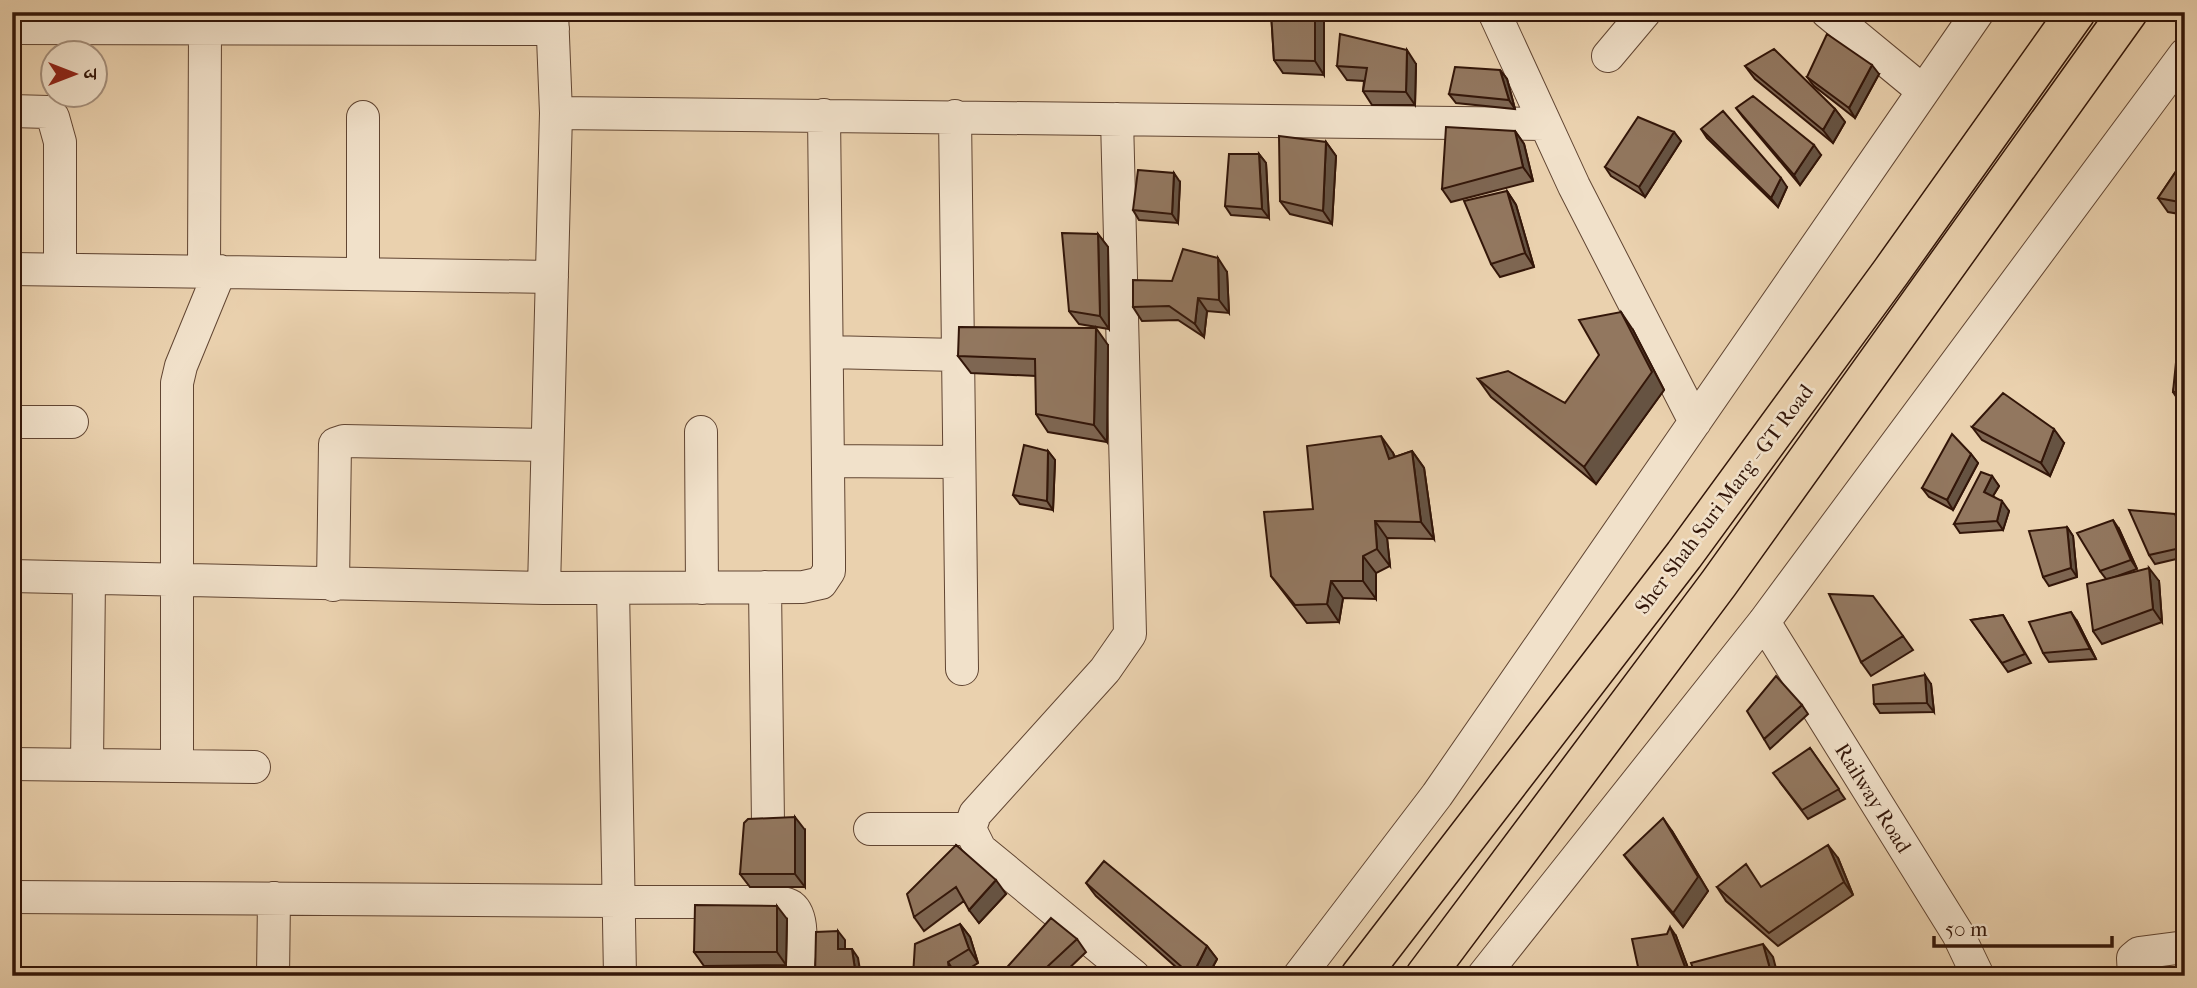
<svg xmlns="http://www.w3.org/2000/svg" width="2197" height="988" font-family="'IM FELL French Canon','Noto Serif Devanagari',serif">
<rect width="100%" height="100%" fill="#ead1ae"/>
<filter id="stains"><feTurbulence type="fractalNoise" baseFrequency=".00286" numOctaves="4"/><feColorMatrix values="0 0 0 0 .2 0 0 0 0 .09 0 0 0 0 .02 0 0 0 .5 -.17"/></filter>
<radialGradient id="worn" r=".72"><stop offset=".6" stop-color="#630" stop-opacity="0"/><stop offset="1" stop-color="#630" stop-opacity=".3"/></radialGradient>
<g fill="none" stroke-linecap="round" stroke-linejoin="round">
<defs>
<path id="minor" d="M1494,12l80,174 121,236
M1827,12l96,79
M12,28l541,1
M1608,56l37,-44
M12,111l36,1 5,5 7,25v127
M556,113l989,11
M955,116l7,553
M363,117v156
M1117,119l13,515 -25,36 -130,144 -5,15 10,20 154,127
M12,269l540,8
M204,271l1,-242
M827,352l131,3
M12,422h60
M701,432l1,156
M828,461l131,1
M12,576l532,12 259,-1 18,-4 8,-12v-14l-5,-442
M333,585l2,-141 9,-3 203,4
M765,587l3,237
M544,588l12,-475 -4,-101
M613,588l7,388
M1764,622l194,312 20,42
M12,764l242,3
M87,765l2,-187
M177,766v-383l4,-17 39,-95
M870,829h100
M12,897l757,5c7,0 16,0 22,4 16,12 7,52 6,70
M273,976l1,-78
M1299,976l138,-181 541,-783
M1483,976l281,-354 421,-568
M2134,976l-1,-18 6,-5 46,-6"/>
<path id="highway" d="M1360,976l324,-421 207,-283 185,-260
M1425,976l294,-393 409,-571"/>
</defs>
<use href="#minor" stroke="#614532" stroke-width="34"/>
<use href="#highway" stroke="#331609" stroke-width="41"/>
<use href="#minor" stroke="#f1e1ca" stroke-width="32"/>
<use href="#highway" stroke="#ead1ae" stroke-width="38"/>
</g>
<path fill="#7e6652" stroke="#331609" stroke-width="2" d="M1271,12h51l2,4v59l-41,-2 -9,-13z
M1416,64l-1,41h-43l-9,-14 1,-10 -17,-1 -10,-14z
M1745,66l90,43 10,13 -12,21 -78,-64z
M1500,70l7,9 8,30 -59,-6 -7,-9z
M1879,74l-24,44 -41,-32 -7,-9z
M1736,108l85,47 -21,30 -57,-68z
M1701,129l86,58 -9,20 -71,-69z
M1515,131l9,13 9,37 -82,21 -9,-13z
M1674,132l7,9 -36,56 -34,-21 -6,-9z
M1326,142l10,14 -4,68 -42,-10 -10,-13z
M1259,154l7,9 3,55 -38,-3 -6,-9z
M2185,158v57l-17,-3 -10,-14z
M1180,182l-2,41 -39,-3 -6,-10z
M1507,191l9,14 18,62 -34,10 -9,-13z
M1098,234l10,13 1,82 -30,-5 -10,-13z
M1227,272l2,41 -22,-2 -3,26 -26,-17 -36,1 -9,-14 39,-26z
M1633,330l31,60 -68,94 -105,-87 -13,-18 87,24z
M2185,334v66l-6,1 -6,-9z
M1108,345l-1,97 -59,-10 -12,-18v-38l-65,-3 -13,-17z
M1972,427l92,16 -14,33 -68,-36z
M1048,451l7,9 -2,50 -33,-6 -7,-9z
M1412,451l12,17 10,71 -47,-1 3,28 -14,7v26l-33,-1 -4,24 -32,1 -23,-30 -13,-17 42,-67 80,-56 2,4z
M1971,454l7,9 -25,47 -24,-13 -7,-9z
M1992,476l7,10 -6,10 16,15 -6,19 -43,3 -6,-9z
M2182,523l3,9v25l-30,7 -6,-9z
M2067,527l6,9 4,41 -28,9 -6,-9z
M2119,529l18,40 -25,9 47,3 3,41 -60,22 -9,-13 13,-52 -6,-8z
M2003,615l28,48 -23,9 -37,-52z
M2077,621l19,38 -47,3 -6,-9z
M1903,636l10,14 -42,26 -10,-14z
M1931,684l3,28 -54,1 -6,-9z
M1802,705l6,9 -38,35 -6,-10z
M1810,748l35,51 -37,20 -28,-37z
M805,830v57h-55l-10,-13z
M1672,831l36,60 -25,36 -49,-59 -10,-13z
M956,845l50,49 -27,29 -15,-22 -40,30 -10,-14z
M1838,858l15,37 -75,51 -52,-45 -9,-14h45z
M1086,883l121,63 10,13 -9,17h-22l-90,-80z
M787,919l-1,46 -82,1 -10,-14z
M960,924l10,13 8,26 -21,13h-44z
M1676,936l15,40h-51z
M1077,939l9,13 -25,24h-59z"/>
<path fill="#665342" stroke="#331609" stroke-width="2" d="M1315,12h7l2,4v59l-9,-14z
M1407,50l9,14 -1,41 -9,-13z
M1872,65l7,9 -24,44 -6,-10z
M1500,70l7,9 8,30 -6,-9z
M1835,109l10,13 -12,21 -10,-13z
M1515,131l9,13 9,37 -10,-14z
M1674,132l7,9 -36,56 -6,-10z
M1326,142l10,14 -4,68 -9,-13z
M1814,145l7,10 -21,30 -6,-10z
M1259,154l7,9 3,55 -7,-9z
M1174,173l6,9 -2,41 -6,-9z
M1781,178l6,9 -9,20 -7,-9z
M1507,191l9,14 18,62 -9,-14z
M1098,234l10,13 1,82 -9,-13z
M1218,258l9,14 2,41 -10,-13z
M1198,298l9,13 -3,26 -9,-13z
M1621,312l12,18 31,60 -68,94 -12,-17z
M1096,328l12,17 -1,97 -13,-17z
M2054,429l10,14 -14,33 -9,-13z
M1381,436l12,17 8,24 -12,-18z
M1048,451l7,9 -2,50 -6,-9z
M1412,451l12,17 10,71 -13,-17z
M1971,454l7,9 -25,47 -6,-10z
M1992,476l7,10 -9,15 -6,-9z
M2002,501l7,10 -6,19 -6,-9z
M2175,514l7,9 3,9v10z
M2113,520l6,9 18,40 -6,-9z
M1375,521l12,17 3,28 -13,-17z
M2067,527l6,9 4,41 -6,-9z
M1363,556l13,17v26l-13,-18z
M2149,568l10,13 3,41 -9,-13z
M1331,581l12,17 -4,24 -12,-18z
M2071,612l6,9 19,38 -6,-10z
M1925,675l6,9 3,28 -7,-9z
M795,817l10,13v57l-10,-13z
M1663,818l9,13 36,60 -25,36 -10,-14z
M1828,845l10,13 15,37 -9,-13z
M996,880l10,14 -27,29 -10,-13z
M777,906l10,13 -1,46 -9,-13z
M960,924l10,13 8,26 -9,-14z
M1670,927l6,9 15,40 -6,-9z
M838,931l7,9v18l-7,-9z
M1763,944l10,13 5,19h-6z
M1207,946l10,13 -9,17h-16z
M852,949l6,9 3,18h-5z
M948,962l9,14h-7z"/>
<path fill="#92775f" stroke="#331609" stroke-width="2" d="M1271,12h44v49l-41,-1z
M1340,34l67,16 -1,42 -43,-1 4,-23 -30,-2z
M1827,34l45,31 -23,43 -42,-31z
M1774,49l61,60 -12,21 -78,-64z
M1455,67l45,3 9,30 -60,-6z
M1753,96l61,49 -20,30 -58,-67z
M1723,111l58,67 -10,20 -70,-69z
M1638,117l36,15 -35,55 -34,-20z
M1446,127l69,4 8,36 -81,22z
M1279,136l47,6 -3,69 -43,-10z
M1229,154h30l3,55 -37,-3z
M2185,158v45l-27,-5z
M1138,170l36,3 -2,41 -39,-4z
M1507,191l18,62 -34,11 -27,-63z
M1062,233l36,1 2,82 -31,-5z
M1183,249l35,9 1,42 -21,-2 -3,26 -26,-18 -36,1v-27l39,1z
M1621,312l31,60 -68,95 -106,-88 30,-8 57,32 34,-48 -20,-35z
M959,327l137,1 -2,97 -58,-11 -1,-55 -77,-3z
M2179,333l6,1v57l-12,1z
M2003,393l51,36 -13,34 -69,-36z
M1952,434l19,20 -24,46 -25,-12z
M1381,436l8,23 23,-8 9,71 -46,-1 2,28 -14,7v25h-32l-4,23 -32,1 -24,-29 -7,-64 49,-3 -6,-63z
M1024,445l24,6 -1,50 -34,-6z
M1981,472l11,4 -8,16 18,9 -5,20 -43,3z
M2129,510l46,4 10,28v5l-36,8z
M2113,520l18,40 -31,11 -23,-38z
M2067,527l4,41 -28,9 -14,-46z
M2149,568l4,41 -60,22 -6,-47z
M1829,594l44,2 30,40 -42,26z
M2071,612l19,37 -47,4 -14,-31z
M2003,615l22,39 -23,9 -31,-43z
M1925,675l2,28 -53,1 -1,-19z
M1776,676l26,29 -38,34 -17,-28z
M1810,748l29,41 -37,21 -29,-37z
M795,817v57h-55l4,-51 4,-4z
M1663,818l35,59 -25,36 -49,-58z
M956,845l40,35 -27,30 -13,-23 -42,30 -7,-23z
M1828,845l16,37 -75,51 -52,-46 29,-23 15,23z
M1104,861l103,85 -15,30 -106,-93z
M695,905l82,1v46h-83z
M1051,918l26,21 -29,27 9,10h-55l-1,-2z
M960,924l9,25 -21,13 2,14h-37l2,-32z
M1670,927l15,40 -23,9h-22l-8,-37 35,-5z
M838,931v18h14l4,27h-41l1,-44z
M1763,944l9,32h-76l-5,-13z"/>
<g text-anchor="middle" stroke-width="5" stroke-linejoin="round" paint-order="stroke">
<g font-size="21" fill="#331609" stroke="#f1e1ca">
<text transform="translate(1724 499) rotate(-53)" y="7">Sher Shah Suri Marg - GT Road</text>
<text transform="translate(1873 798) rotate(58)" y="7">Railway Road</text>
</g>
</g>
<rect width="2197" height="988" fill="none" stroke="#ead1ae" stroke-width="42"/>
<rect x="14" y="14" width="2169" height="960" fill="none" stroke="#331609" stroke-width="3.5"/>
<rect x="21" y="21" width="2155" height="946" fill="none" stroke="#331609" stroke-width="2"/>
<g transform="translate(74 74) rotate(90)"><circle r="33" fill="#f1e1ca" stroke="#a5907d" stroke-width="2"/>
<path d="M0-5L12 26L0 18L-12 26Z" fill="#8f2418"/>
<text y="-10" font-size="19" font-weight="bold" text-anchor="middle" fill="#331609">उ</text>
</g>
<path d="M1934 936v10h178v-10" fill="none" stroke="#331609" stroke-width="3.5"/>
<text x="1945" y="936" font-size="21" fill="#331609" stroke="#f1e1ca" stroke-width="5" paint-order="stroke">50 m</text>
<rect width="100%" height="100%" filter="url(#stains)"/>
<rect width="100%" height="100%" fill="url(#worn)"/>
</svg>
